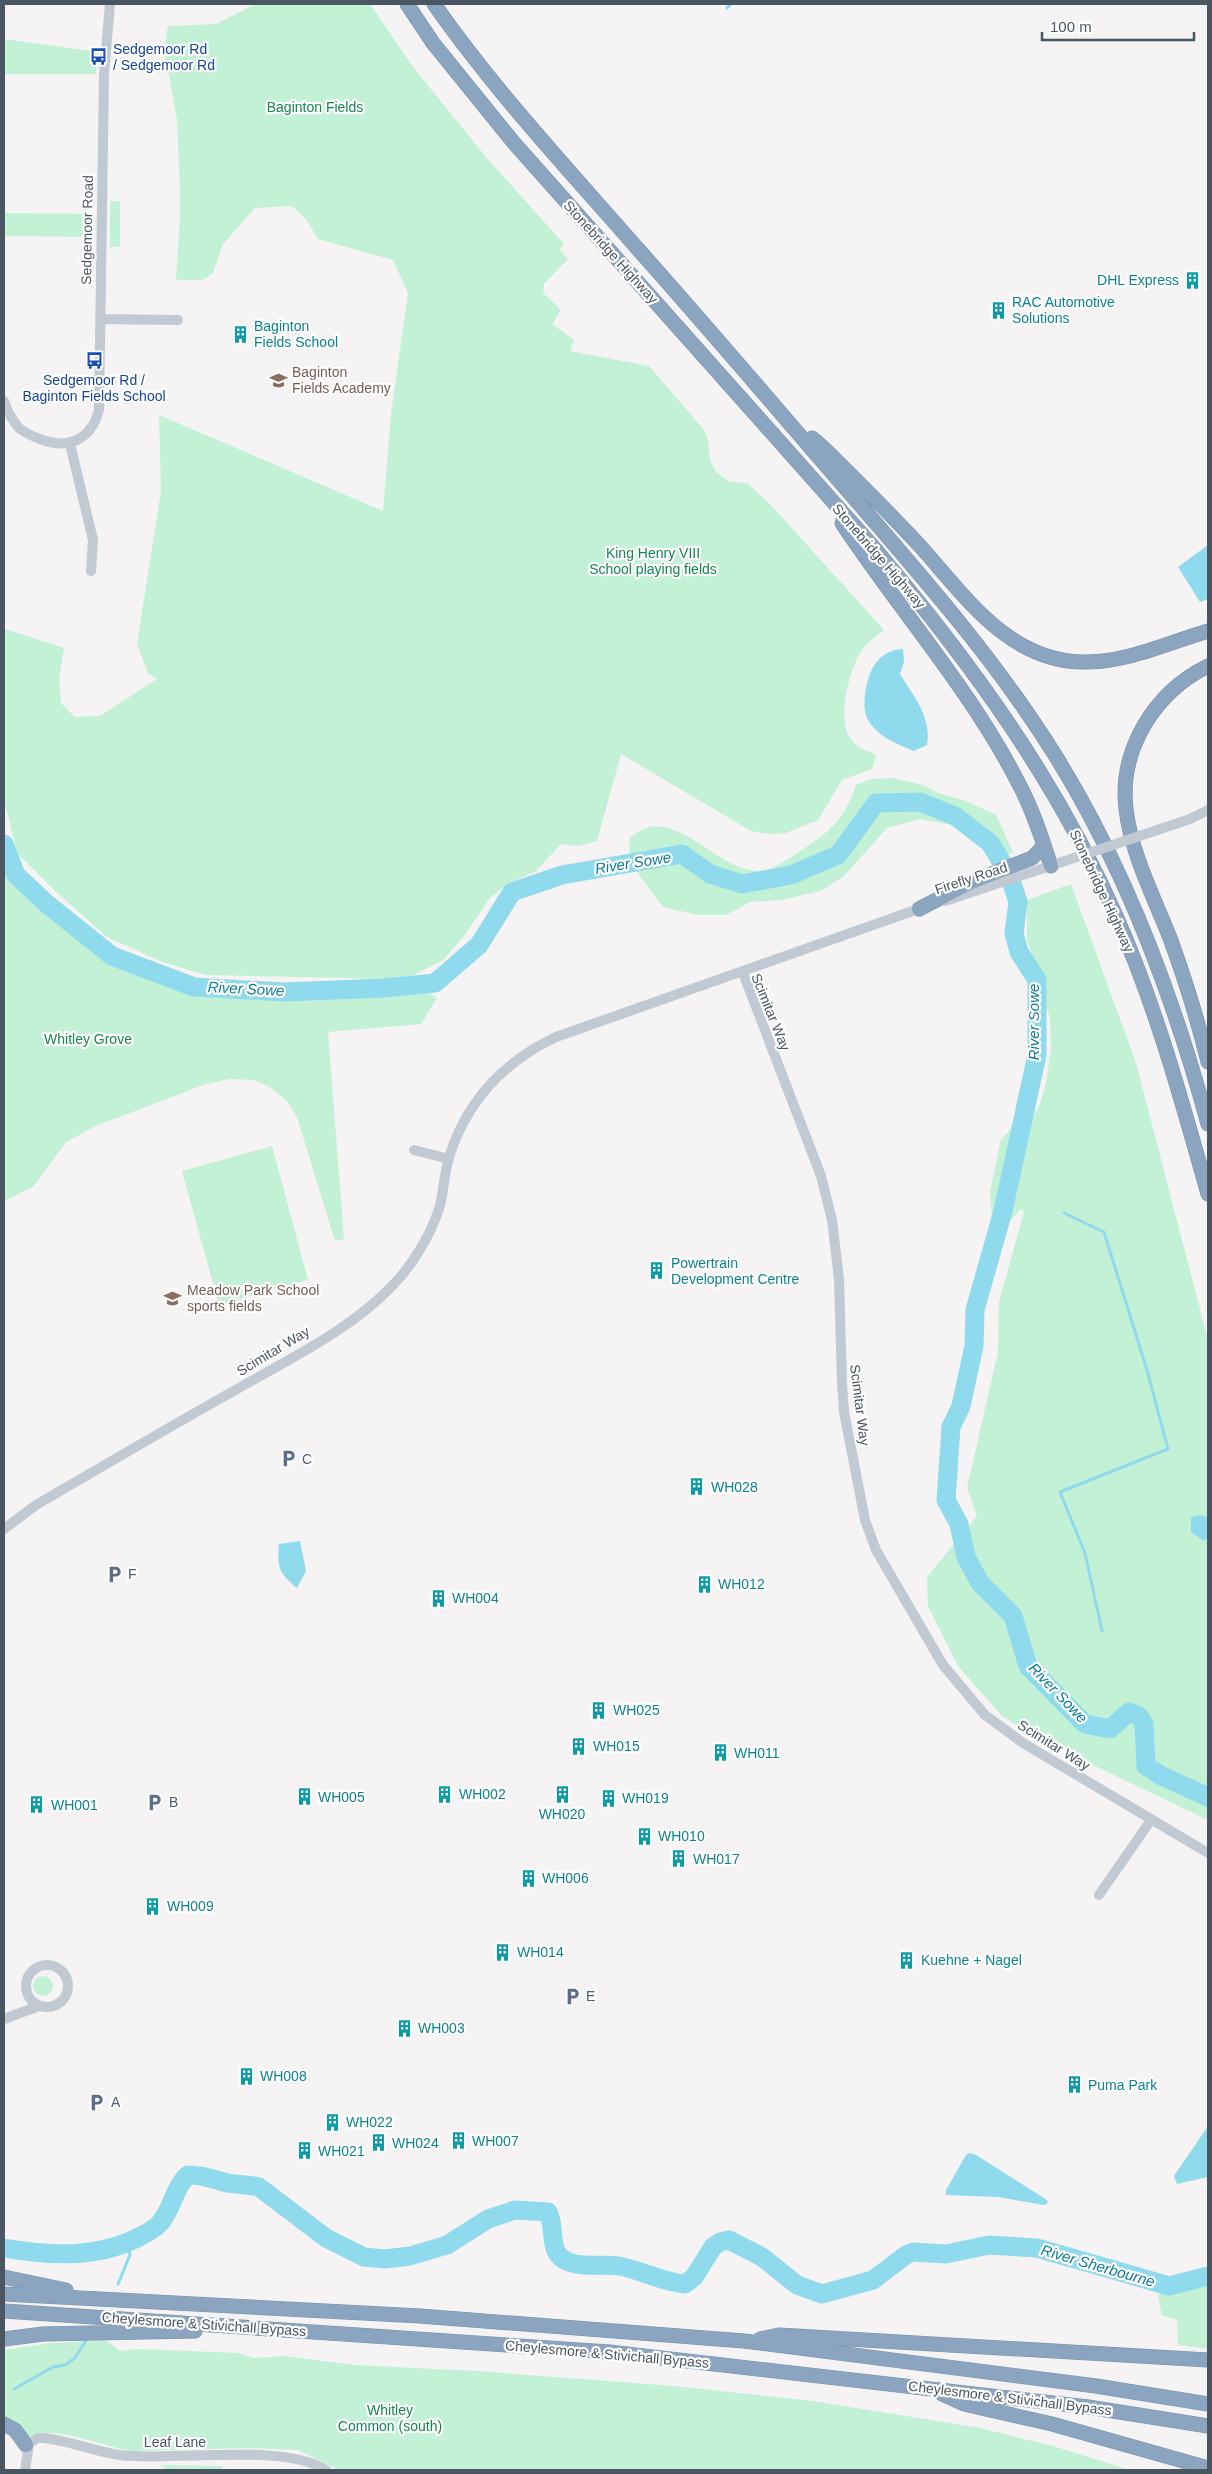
<svg xmlns="http://www.w3.org/2000/svg" width="1212" height="2474" font-family="Helvetica,sans-serif">
<rect width="100%" height="100%" fill="#f5f3f3"/>
<path fill="#c3f1d5" d="M256,4h114l43,63 73,90 78,87 -4,6 8,9 -24,25 -1,9 18,17 -9,14 22,16 -4,11 79,15 56,65 3,9 2,20 6,12 14,10 17,1 23,21 114,126c-6,5 -13,10 -18,15 -17,19 -31,76 -14,96 6,7 16,10 24,14l-4,14 -30,11 -24,40 -32,13 -17,1 -18,-3 -130,-77 -24,87 -19,5 -17,-2 -25,27 -27,12 -19,15 -26,38 -21,24 -29,15 -29,4 -179,-4 -44,-13 -55,-25 -54,-48 -36,-36 -13,-54 1,-170 59,19 -5,31 2,24 14,14 25,-1 57,-37 -9,-6 -11,-29 24,-153 -2,-76 224,96 8,-97 17,-121 -15,-33 -75,-21 -12,-20 -14,-13 -37,2 -32,36 -10,29 -10,7h-27l4,-63v-27l-3,-71 -13,-69 4,-24 48,-2z
M4,39l94,13 -2,22h-92z
M110,201h10v46h-10z
M4,213l90,1v23l-90,-1z
M893,778l30,7 15,8 28,8 30,14 17,37 -9,4 -19,-15 -33,-16 -31,-6 -34,9 -43,48 -23,15 -40,9 -31,2 -24,13h-28l-35,-8 -23,-31 -11,-24 1,-15c6,-3 14,-9 20,-10 39,-6 72,46 112,44 10,0 34,-17 43,-23 30,-21 38,-28 51,-63l15,-6z
M4,859c43,74 153,134 238,140 19,1 39,-2 57,-3 41,-2 81,-5 122,-8l16,10 -16,26 -93,8 16,207 -9,2 -38,-124 -10,-16 -17,-14 -16,-7 -25,-1 -26,6 -107,41 -30,16 -33,45 -29,14z
M1071,884l65,179 72,277v480l-163,-78 -43,-26 -44,-50 -30,-60 -1,-29 50,-61 -10,-28 31,-136 1,-50 25,-90 -3,-3 -11,12 -18,-1 -2,-28 11,-53 9,-9 20,-11 8,-10 8,-25 5,-36 -1,-30 -6,-19 -2,-20 -15,-38v-41z
M272,1146l36,134 -89,25 -37,-134z
M33 1986a10 10 0 1 1 20 0a10 10 0 1 1-20 0Z
M1208,2283v66l-30,-4 -1,-26 -15,-3 -4,-21c15,-8 34,-8 50,-12z
M105,2340l15,11 19,-2 99,4 16,5 30,-2 71,9 121,6 198,15 139,15 167,27 73,18 77,24h-791l-41,-20 -49,-2 -116,3c-26,-3 -84,-28 -104,-14l-25,-18v-69l48,-7z
M160,2465l62,1 -1,4h-53z"/>
<path fill="#90daee" d="M1208,545v54l-8,3 -22,-35z
M903,649l1,13 -4,12c14,23 32,43 27,71l-13,6c-17,-7 -38,-15 -47,-33 -3,-6 -3,-16 -2,-23 3,-23 12,-45 38,-46z
M1199,1515l9,2v20l-4,4 -13,-9v-15z
M300,1541l6,30 -9,17c-18,-15 -20,-21 -18,-44z
M1208,2126v51l-31,7 -3,-8z
M970,2153l6,2 71,45 1,3 -4,2 -46,-8 -52,-2v-5l20,-35z"/>
<g fill="none" stroke-linecap="round" stroke-linejoin="round">
<path stroke="#90daee" stroke-width="3" d="M727,8l4,-4
M1064,1213l40,19 43,138 21,79 -108,43 25,61 17,78
M118,2284l12,-29 -3,-11
M14,2389l39,-22 12,-2 10,-7 11,-17"/>
<path stroke="#90daee" stroke-width="19" d="M4,844l12,31 31,29 65,52 82,31 90,5 99,-4 52,-5 44,-38 33,-53 50,-17 120,-21 28,20 32,10 49,-9 47,-20 38,-52 44,-1 35,14 35,27 19,31 9,28 -4,31 5,19 18,28v75l-34,156 -28,99 -1,36 -13,60 -10,21 -5,73 13,24 7,33 14,26 33,33 15,50 57,58 25,5 19,-17 10,4 5,8 2,42 14,9 48,22
M4,2248c46,8 94,11 137,-12 6,-3 14,-7 19,-13 13,-15 14,-36 28,-48 15,0 25,4 39,8 11,2 21,1 32,4l67,51 38,19 21,2 25,-3 37,-11 41,-26 27,-9 33,2c7,13 2,29 9,41 12,18 44,10 62,13 22,4 43,16 66,18l9,-7 19,-30 7,-5 9,-2 33,17 35,28 25,9 51,-14 33,-25 7,-3 33,2 43,-9 48,3 132,38 39,-10"/>
<defs>
<path id="highway" d="M407,4l26,39 81,100 362,407c96,114 181,231 241,368 39,89 65,183 91,276
M434,4c61,87 133,164 203,244 74,83 145,167 218,251 71,82 142,163 200,256 71,114 118,240 153,369
M812,438c13,10 24,23 36,34 24,24 48,48 72,74 46,51 90,118 168,116 42,-1 80,-19 120,-31
M842,523c58,88 131,169 179,265 13,25 21,51 30,78
M1208,666c-53,26 -89,83 -82,143 5,44 28,88 44,129 15,41 28,83 38,124
M919,909l52,-27 61,-24 9,-9 2,-6
M4,2277l62,13
M4,2294l416,22 324,25 352,45 112,18
M4,2311l605,41 479,55 120,19
M4,2339l39,-5 152,-3
M760,2339l19,-4 429,25
M942,2394l22,10 88,20 156,44
M4,2424l11,6 11,15"/>
</defs>
<use href="#highway" stroke="#7690ad" stroke-width="15"/>
<path stroke="#c1cad2" stroke-width="10" d="M100,319l78,1
M4,401c3,9 8,19 15,27 6,5 13,8 21,11 28,11 51,1 59,-29l5,-336 6,-70
M70,444l23,96 -2,31
M1190,819l18,-9
M945,901l120,-40
M743,973l78,203 11,44 7,59 3,104 2,29 21,108 11,30 67,115 42,50 38,28 185,110
M414,1150l35,9
M4,1529l32,-24c67,-39 135,-79 203,-117 52,-30 111,-58 153,-102 20,-20 38,-50 47,-77 5,-17 5,-35 10,-52 18,-56 54,-95 107,-120l368,-130
M1099,1895l52,-75
M26 1986a21 21 0 1 1 42 0a21 21 0 1 1-42 0Z
M4,2019l35,-13
M25,2470l3,-19 -2,-6 12,-7h6c26,3 50,13 75,17 55,7 162,-13 207,15"/>
<use href="#highway" stroke="#8ba5c1" stroke-width="14"/>
<path stroke="#c1cad2" stroke-width="10" d="M1065,861l125,-42"/>
</g>
<defs>
<symbol id="bus-bare" viewBox="-9 -9 18 18"><path d="M-5-6H5V4H4V6H2V4H-2V6H-4V4H-5ZM-3.5-4V0h7V-4ZM-3.5 1.2v1.5H-2V1.2ZM2 1.2v1.5H3.5V1.2Z" fill="#1a4fb4" stroke="#fff" stroke-width="2.5" paint-order="stroke"/></symbol>
<symbol id="building-bare" viewBox="-9 -9 18 18"><path d="M-4-6H4V6H1V3H-1V6H-4ZM-2.5-4.3h1.7v1.8h-1.7ZM.8-4.3h1.7v1.8H.8ZM-2.5-1h1.7V.8h-1.7ZM.8-1h1.7V.8H.8Z" fill="#0f9aa8" stroke="#fff" stroke-width="2.5" paint-order="stroke"/></symbol>
<symbol id="school-bare" viewBox="-9 -9 18 18"><path d="M0-5L7-2L0 1L-7-2ZM-4 1L0 2.5L4 1V4Q0 6-4 4Z" fill="#8d6e63" stroke="#fff" stroke-width="2.5" paint-order="stroke"/></symbol>
<symbol id="parking-bare" viewBox="-9 -9 18 18"><path d="M-3.5-5.5H1a3.5 3.5 0 0 1 0 7H-1V5.5H-3.5ZM-1-3.4V-.6H.8a1.4 1.4 0 0 0 0-2.8Z" fill="#5c6f8a" stroke="#fff" stroke-width="2.5" paint-order="stroke"/></symbol>
</defs>
<g fill-rule="evenodd">
<use href="#bus-bare" x="86" y="44" width="25" height="25"/>
<use href="#building-bare" x="1180" y="268" width="25" height="25"/>
<use href="#building-bare" x="986" y="298" width="25" height="25"/>
<use href="#building-bare" x="228" y="322" width="25" height="25"/>
<use href="#bus-bare" x="82" y="348" width="25" height="25"/>
<use href="#school-bare" x="266" y="368" width="25" height="25"/>
<use href="#building-bare" x="644" y="1258" width="25" height="25"/>
<use href="#school-bare" x="160" y="1286" width="25" height="25"/>
<use href="#parking-bare" x="276" y="1446" width="25" height="25"/>
<use href="#building-bare" x="684" y="1474" width="25" height="25"/>
<use href="#parking-bare" x="102" y="1562" width="25" height="25"/>
<use href="#building-bare" x="692" y="1572" width="25" height="25"/>
<use href="#building-bare" x="426" y="1586" width="25" height="25"/>
<use href="#building-bare" x="586" y="1698" width="25" height="25"/>
<use href="#building-bare" x="566" y="1734" width="25" height="25"/>
<use href="#building-bare" x="708" y="1740" width="25" height="25"/>
<use href="#building-bare" x="432" y="1782" width="25" height="25"/>
<use href="#building-bare" x="550" y="1782" width="25" height="25"/>
<use href="#building-bare" x="292" y="1784" width="25" height="25"/>
<use href="#building-bare" x="596" y="1786" width="25" height="25"/>
<use href="#parking-bare" x="142" y="1790" width="25" height="25"/>
<use href="#building-bare" x="24" y="1792" width="25" height="25"/>
<use href="#building-bare" x="632" y="1824" width="25" height="25"/>
<use href="#building-bare" x="666" y="1846" width="25" height="25"/>
<use href="#building-bare" x="516" y="1866" width="25" height="25"/>
<use href="#building-bare" x="140" y="1894" width="25" height="25"/>
<use href="#building-bare" x="490" y="1940" width="25" height="25"/>
<use href="#building-bare" x="894" y="1948" width="25" height="25"/>
<use href="#parking-bare" x="560" y="1984" width="25" height="25"/>
<use href="#building-bare" x="392" y="2016" width="25" height="25"/>
<use href="#building-bare" x="234" y="2064" width="25" height="25"/>
<use href="#building-bare" x="1062" y="2072" width="25" height="25"/>
<use href="#parking-bare" x="84" y="2090" width="25" height="25"/>
<use href="#building-bare" x="320" y="2110" width="25" height="25"/>
<use href="#building-bare" x="446" y="2128" width="25" height="25"/>
<use href="#building-bare" x="366" y="2130" width="25" height="25"/>
<use href="#building-bare" x="292" y="2138" width="25" height="25"/>
</g>
<g text-anchor="middle" stroke-width="4.5" stroke-linejoin="round" paint-order="stroke">
<g font-size="14" fill="#164399" stroke="#fff" text-anchor="start">
<text x="113" y="54">Sedgemoor Rd<tspan x="113" dy="16">/ Sedgemoor Rd</tspan></text>
<text x="94" y="385" text-anchor="middle">Sedgemoor Rd /<tspan x="94" dy="16">Baginton Fields School</tspan></text>
</g>
<g font-size="14" fill="#17864f" stroke="#fff">
<text x="315" y="112">Baginton Fields</text>
<text x="653" y="558">King Henry VIII<tspan x="653" dy="16">School playing fields</tspan></text>
<text x="88" y="1044">Whitley Grove</text>
<text x="390" y="2415">Whitley<tspan x="390" dy="16">Common (south)</tspan></text>
</g>
<g font-size="14" fill="#4a5661" stroke="#fff">
<text transform="translate(87 230) rotate(-89)" y="5">Sedgemoor Road</text>
<text transform="translate(611 252) rotate(48)" y="5">Stonebridge Highway</text>
<text transform="translate(879 556) rotate(49)" y="5">Stonebridge Highway</text>
<text transform="translate(971 878) rotate(-18)" y="5">Firefly Road</text>
<text transform="translate(1102 891) rotate(65)" y="5">Stonebridge Highway</text>
<text transform="translate(771 1012) rotate(68)" y="5">Scimitar Way</text>
<text transform="translate(273 1351) rotate(-31)" y="5">Scimitar Way</text>
<text transform="translate(860 1405) rotate(83)" y="5">Scimitar Way</text>
<text transform="translate(1054 1745) rotate(32)" y="5">Scimitar Way</text>
<text transform="translate(204 2324) rotate(4)" y="5">Cheylesmore &amp; Stivichall Bypass</text>
<text transform="translate(607 2354) rotate(5)" y="5">Cheylesmore &amp; Stivichall Bypass</text>
<text transform="translate(1010 2398) rotate(7)" y="5">Cheylesmore &amp; Stivichall Bypass</text>
<text x="175" y="2447">Leaf Lane</text>
</g>
<g font-size="14" fill="#0d838f" stroke="#fff" text-anchor="start">
<text x="1179" y="285" text-anchor="end">DHL Express</text>
<text x="1012" y="307">RAC Automotive<tspan x="1012" dy="16">Solutions</tspan></text>
<text x="254" y="331">Baginton<tspan x="254" dy="16">Fields School</tspan></text>
<text x="671" y="1268">Powertrain<tspan x="671" dy="16">Development Centre</tspan></text>
<text x="711" y="1492">WH028</text>
<text x="718" y="1589">WH012</text>
<text x="452" y="1603">WH004</text>
<text x="613" y="1715">WH025</text>
<text x="593" y="1751">WH015</text>
<text x="734" y="1758">WH011</text>
<text x="459" y="1799">WH002</text>
<text x="318" y="1802">WH005</text>
<text x="622" y="1803">WH019</text>
<text x="51" y="1810">WH001</text>
<text x="562" y="1819" text-anchor="middle">WH020</text>
<text x="658" y="1841">WH010</text>
<text x="693" y="1864">WH017</text>
<text x="542" y="1883">WH006</text>
<text x="167" y="1911">WH009</text>
<text x="517" y="1957">WH014</text>
<text x="921" y="1965">Kuehne + Nagel</text>
<text x="418" y="2033">WH003</text>
<text x="260" y="2081">WH008</text>
<text x="1088" y="2090">Puma Park</text>
<text x="346" y="2127">WH022</text>
<text x="472" y="2146">WH007</text>
<text x="392" y="2148">WH024</text>
<text x="318" y="2156">WH021</text>
</g>
<g font-size="14" fill="#785e54" stroke="#fff" text-anchor="start">
<text x="292" y="377">Baginton<tspan x="292" dy="16">Fields Academy</tspan></text>
<text x="187" y="1295">Meadow Park School<tspan x="187" dy="16">sports fields</tspan></text>
</g>
<g font-size="14" fill="#4e5e75" stroke="#fff" text-anchor="start">
<text x="302" y="1464">C</text>
<text x="128" y="1579">F</text>
<text x="169" y="1807">B</text>
<text x="586" y="2001">E</text>
<text x="111" y="2107">A</text>
</g>
<g font-size="15" font-style="italic" fill="#0c7c9b" stroke="#fff">
<text transform="translate(633 863) rotate(-9)" y="5">River Sowe</text>
<text transform="translate(246 989) rotate(3)" y="5">River Sowe</text>
<text transform="translate(1034 1022) rotate(-90)" y="5">River Sowe</text>
<text transform="translate(1058 1693) rotate(46)" y="5">River Sowe</text>
<text transform="translate(1098 2266) rotate(16)" y="5">River Sherbourne</text>
</g>
</g>
<rect width="1212" height="2474" fill="none" stroke="#4a5661" stroke-width="10"/>
<path d="M1042 32v8h152v-8" fill="none" stroke="#4a5661" stroke-width="2.5"/>
<text x="1050" y="32" font-size="15" fill="#4a5661" stroke="#ffffff" stroke-width="4" paint-order="stroke">100 m</text>
</svg>
